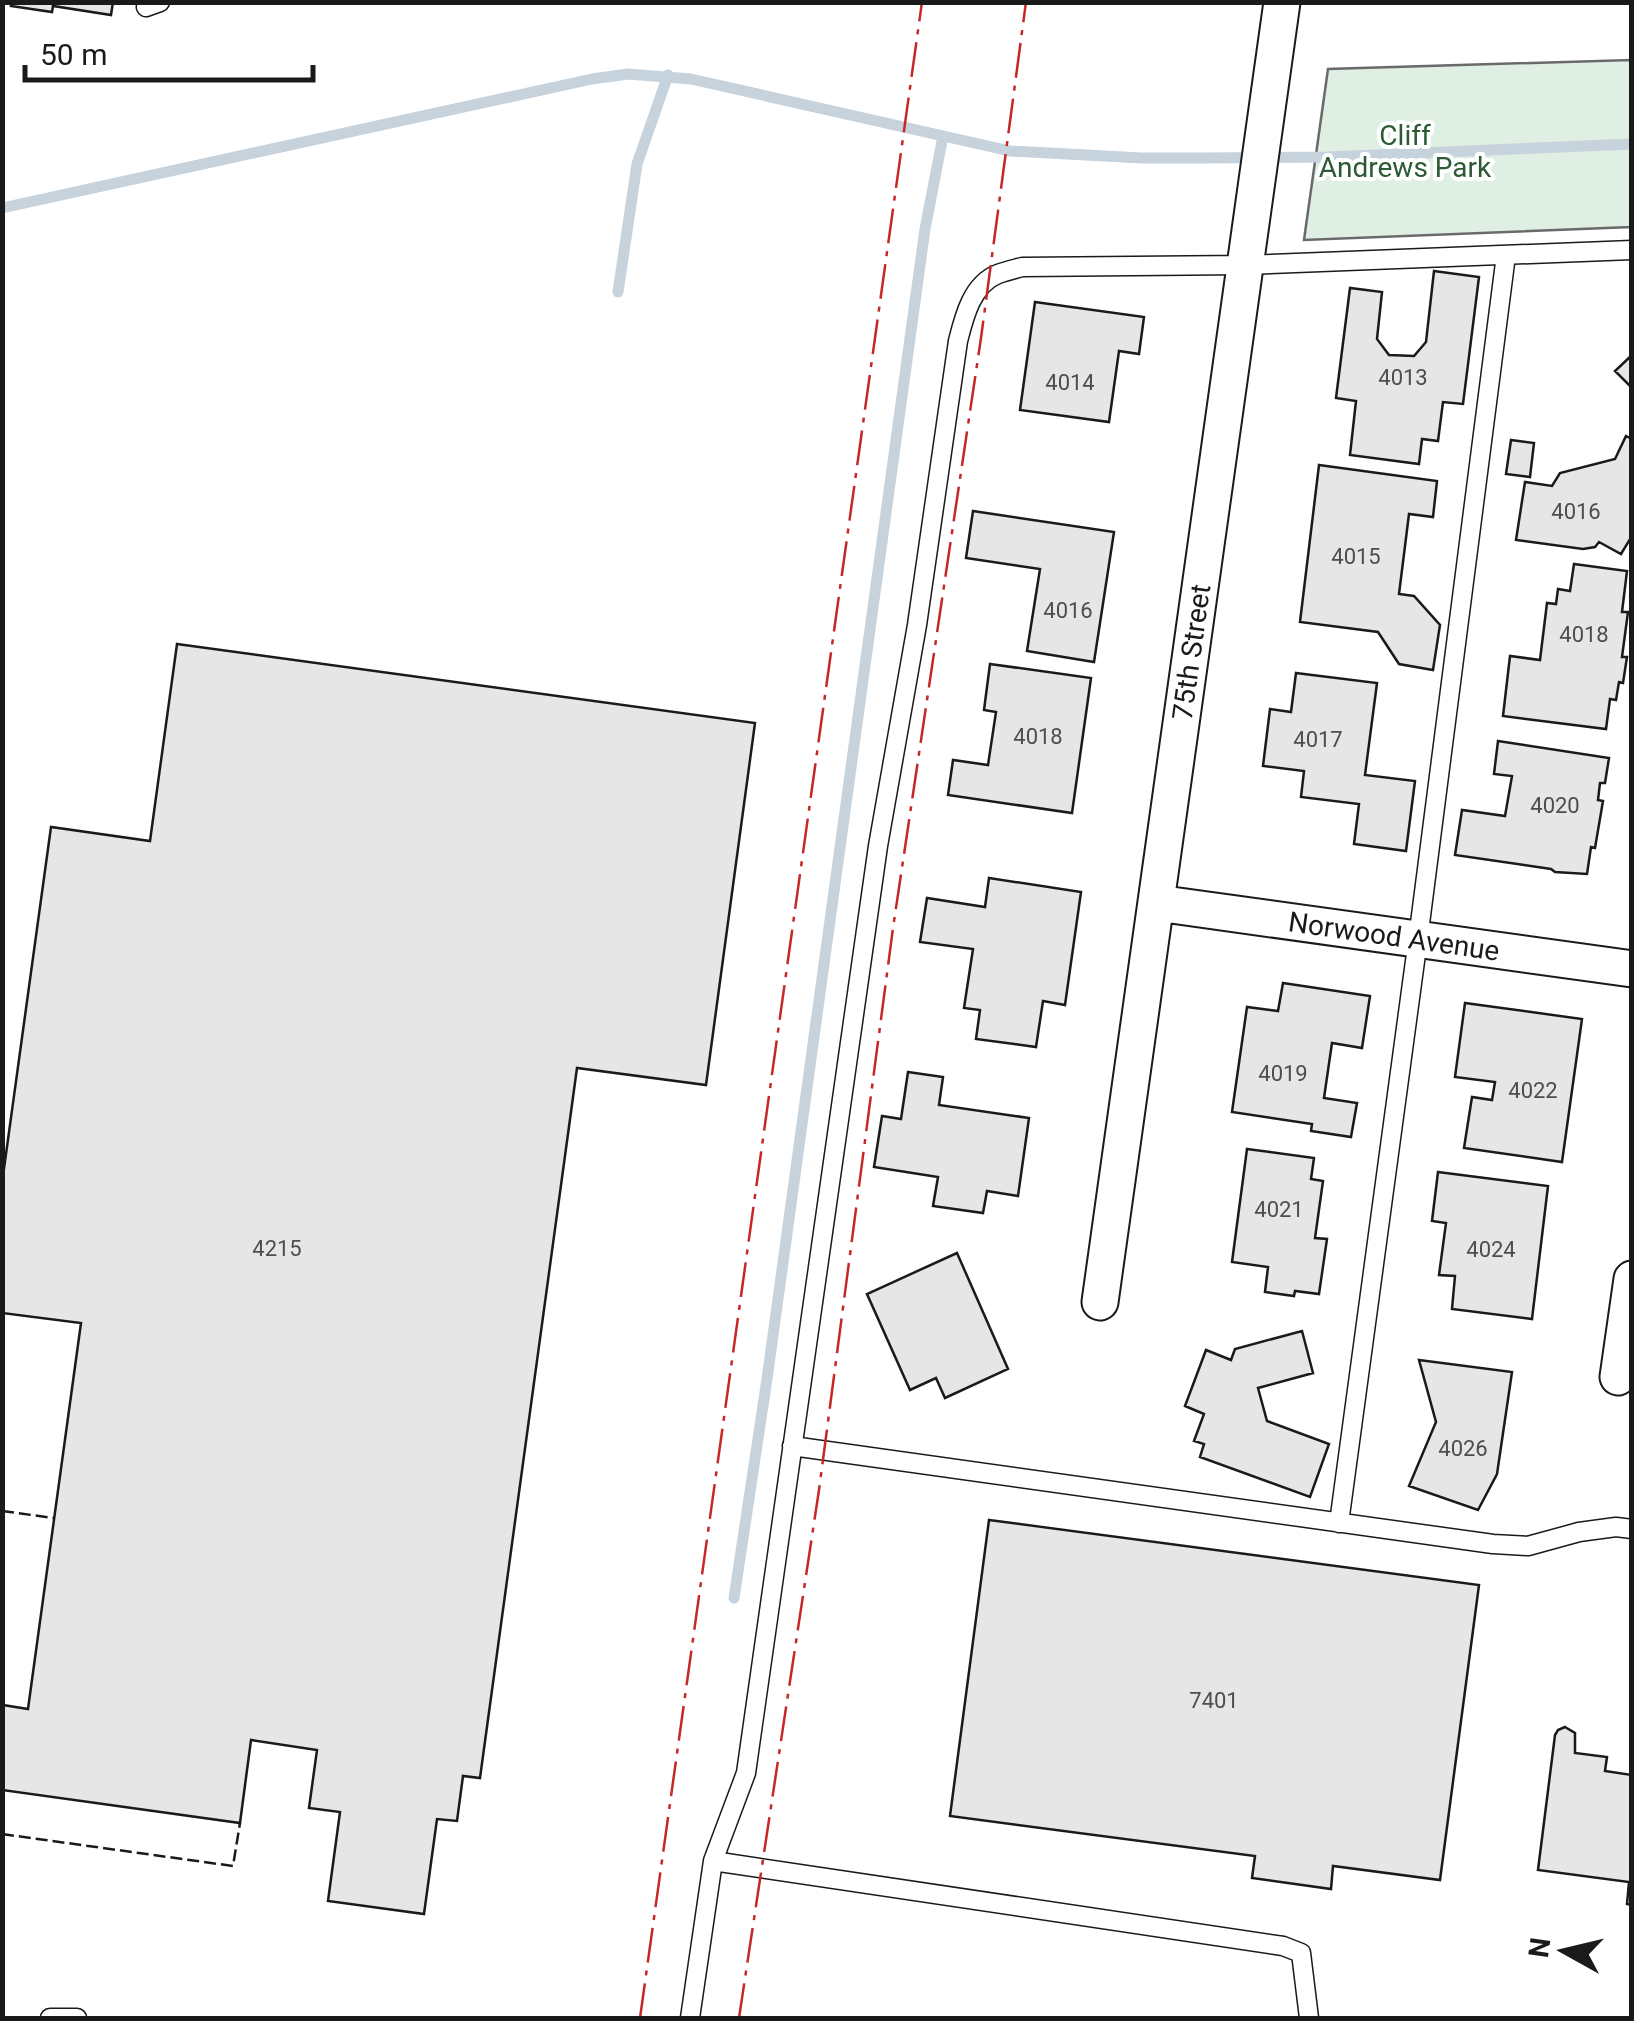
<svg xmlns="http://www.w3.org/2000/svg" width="1634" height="2021" font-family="Roboto,sans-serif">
<rect width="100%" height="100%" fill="#fff"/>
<path fill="#e0efe3" stroke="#6a6a6a" stroke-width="2.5" d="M1631,60v167l-327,13 24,-171z"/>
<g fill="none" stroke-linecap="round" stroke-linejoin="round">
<path stroke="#c6d2dc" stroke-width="11" d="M2,208l590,-129 36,-5 63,5 319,72 132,7h59l127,-1 304,-13
M618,292l19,-128 31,-89
M734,1598l33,-219 158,-1150 18,-93"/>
</g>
<path fill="#e6e6e6" stroke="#1a1a1a" stroke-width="2.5" d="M12,2h101l-2,13 -58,-9 -1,6 -41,-6z
M1434,271l45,6 -16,127 -20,-2 -5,39 -16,-2 -3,25 -69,-9 6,-54 -20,-3 14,-110 32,4 -5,47 12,16 25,1 12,-14z
M1035,302l109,15 -5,37 -20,-3 -10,71 -89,-12z
M1632,355v33l-17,-17z
M1626,436l6,3v97l-11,18 -22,-12 -4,5 -12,2 -67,-9 9,-58 27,4 8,-13 55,-14z
M1511,440l23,3 -4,34 -24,-3z
M1319,465l118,16 -4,36 -24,-3 -10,80 15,2 26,29 -7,45 -34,-6 -21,-32 -78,-10z
M973,511l141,21 -20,130 -67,-11 13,-82 -74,-11z
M1574,564l53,7 -5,41h6l-6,45h5l-4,26 -4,-1 -3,18 -6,-1 -4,30 -103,-13 7,-60 30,4 7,-57 9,1 2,-15 12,2z
M177,644l578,79 -49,362 -129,-17 -97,710 -17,-2 -6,45 -20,-2 -13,95 -96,-13 12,-89 -31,-4 8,-58 -66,-10 -11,83 -238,-33 1,-85 25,4 53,-386 -79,-10v-130l49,-356 99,14z
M990,664l101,14 -19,135 -124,-18 5,-35 35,5 8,-53 -12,-2z
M1296,673l81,10 -12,92 50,6 -9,70 -52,-7 5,-40 -58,-7 3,-26 -41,-5 7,-57 21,3z
M1498,741l111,17 -4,25h-5l-2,17 5,1 -8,47 -4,-1 -4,27 -32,-2 -4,-3 -96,-14 7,-45 43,6 7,-40 -18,-2z
M989,878l92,14 -16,113 -22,-4 -7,46 -60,-8 4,-29 -16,-2 9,-59 -53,-7 7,-44 58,9z
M1283,983l87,13 -8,52 -30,-5 -8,55 33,5 -6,34 -40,-6 1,-7 -80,-12 15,-105 31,4z
M1465,1003l117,16 -20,143 -98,-14 8,-51 20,3 3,-18 -40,-5z
M908,1072l35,5 -4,28 90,13 -11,78 -31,-5 -4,22 -50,-7 5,-29 -64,-10 8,-51 19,3z
M1247,1149l67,9 -3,21 12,2 -8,57 12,1 -8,55 -24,-3 -1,5 -29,-4 3,-25 -36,-5z
M1438,1172l110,14 -16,133 -80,-10 3,-33 -16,-1 7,-52 -14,-2z
M957,1253l51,116 -63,29 -9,-20 -26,12 -43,-96z
M1302,1331l11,42 -55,15 9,33 62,23 -19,53 -110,-40 4,-13 -10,-3 10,-27 -19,-8 21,-56 25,10 4,-11z
M1419,1360l93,12 -15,102 -19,36 -69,-24 27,-64z
M989,1520l490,65 -39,295 -107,-14 -2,23 -79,-11 3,-22 -305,-40z
M1565,1727l10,6v20l32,4 -2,14 27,4v130l-5,-1 2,-22 -91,-12 17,-135 3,-5z"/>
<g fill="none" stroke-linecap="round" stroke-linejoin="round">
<defs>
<path id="lane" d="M146,7l14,-5
M792,1446l701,98 35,2 51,-14 37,-5 16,2
M1339,1523l79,-584 88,-684
M713,1861l570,85 18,7 8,65
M50,2018h27
M690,2018l23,-157 33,-88 132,-927 39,-221 41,-284c6,-24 14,-57 40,-67 8,-3 17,-5 24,-7l222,-2 388,-15"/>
<path id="street" d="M1157,903l475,66
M1100,1302l182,-1300
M1618,1377l14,-98"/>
</defs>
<use href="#lane" stroke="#1a1a1a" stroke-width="21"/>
<use href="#street" stroke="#1a1a1a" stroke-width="39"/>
<use href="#lane" stroke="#fff" stroke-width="18"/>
<use href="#street" stroke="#fff" stroke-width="35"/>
<path stroke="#1a1a1a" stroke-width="2.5" stroke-dasharray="12 5" stroke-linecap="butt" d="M2,1511l52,7
M2,1834l231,32 7,-43"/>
<path stroke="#c62828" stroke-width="2.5" stroke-dasharray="35 8 5 8" stroke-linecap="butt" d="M640,2018l282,-2016
M739,2018l80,-528 74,-562 88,-590 45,-336"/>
</g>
<g text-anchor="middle" stroke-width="8" stroke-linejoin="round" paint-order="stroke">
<g font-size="22" fill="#4d4d4d">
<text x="1403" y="385">4013</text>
<text x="1070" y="390">4014</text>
<text x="1576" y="519">4016</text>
<text x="1356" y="564">4015</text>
<text x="1068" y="618">4016</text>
<text x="1584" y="642">4018</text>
<text x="1038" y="744">4018</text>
<text x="1318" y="747">4017</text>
<text x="1555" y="813">4020</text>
<text x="1283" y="1081">4019</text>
<text x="1533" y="1098">4022</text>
<text x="1279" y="1217">4021</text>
<text x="277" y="1256">4215</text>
<text x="1491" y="1257">4024</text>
<text x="1463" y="1456">4026</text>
<text x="1214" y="1708">7401</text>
</g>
<g font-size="28" fill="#2b5a34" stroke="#fff">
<text x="1405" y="145">Cliff<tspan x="1405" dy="32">Andrews Park</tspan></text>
</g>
<g font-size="28" fill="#1a1a1a" stroke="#fff">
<text transform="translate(1191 652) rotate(-82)" y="10">75th Street</text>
<text transform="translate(1394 936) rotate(8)" y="10">Norwood Avenue</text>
</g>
</g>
<rect width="1634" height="2021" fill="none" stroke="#1a1a1a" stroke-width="10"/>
<g transform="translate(1564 1951) rotate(278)" stroke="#ffffff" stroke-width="8" paint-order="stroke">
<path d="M0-8L18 38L0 25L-18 38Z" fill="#1a1a1a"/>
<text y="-15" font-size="28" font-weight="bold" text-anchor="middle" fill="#1a1a1a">N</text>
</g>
<path d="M25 65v15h288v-15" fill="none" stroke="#1a1a1a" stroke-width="5"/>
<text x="40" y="65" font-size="30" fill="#1a1a1a" stroke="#ffffff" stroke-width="8" paint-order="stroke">50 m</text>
</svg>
